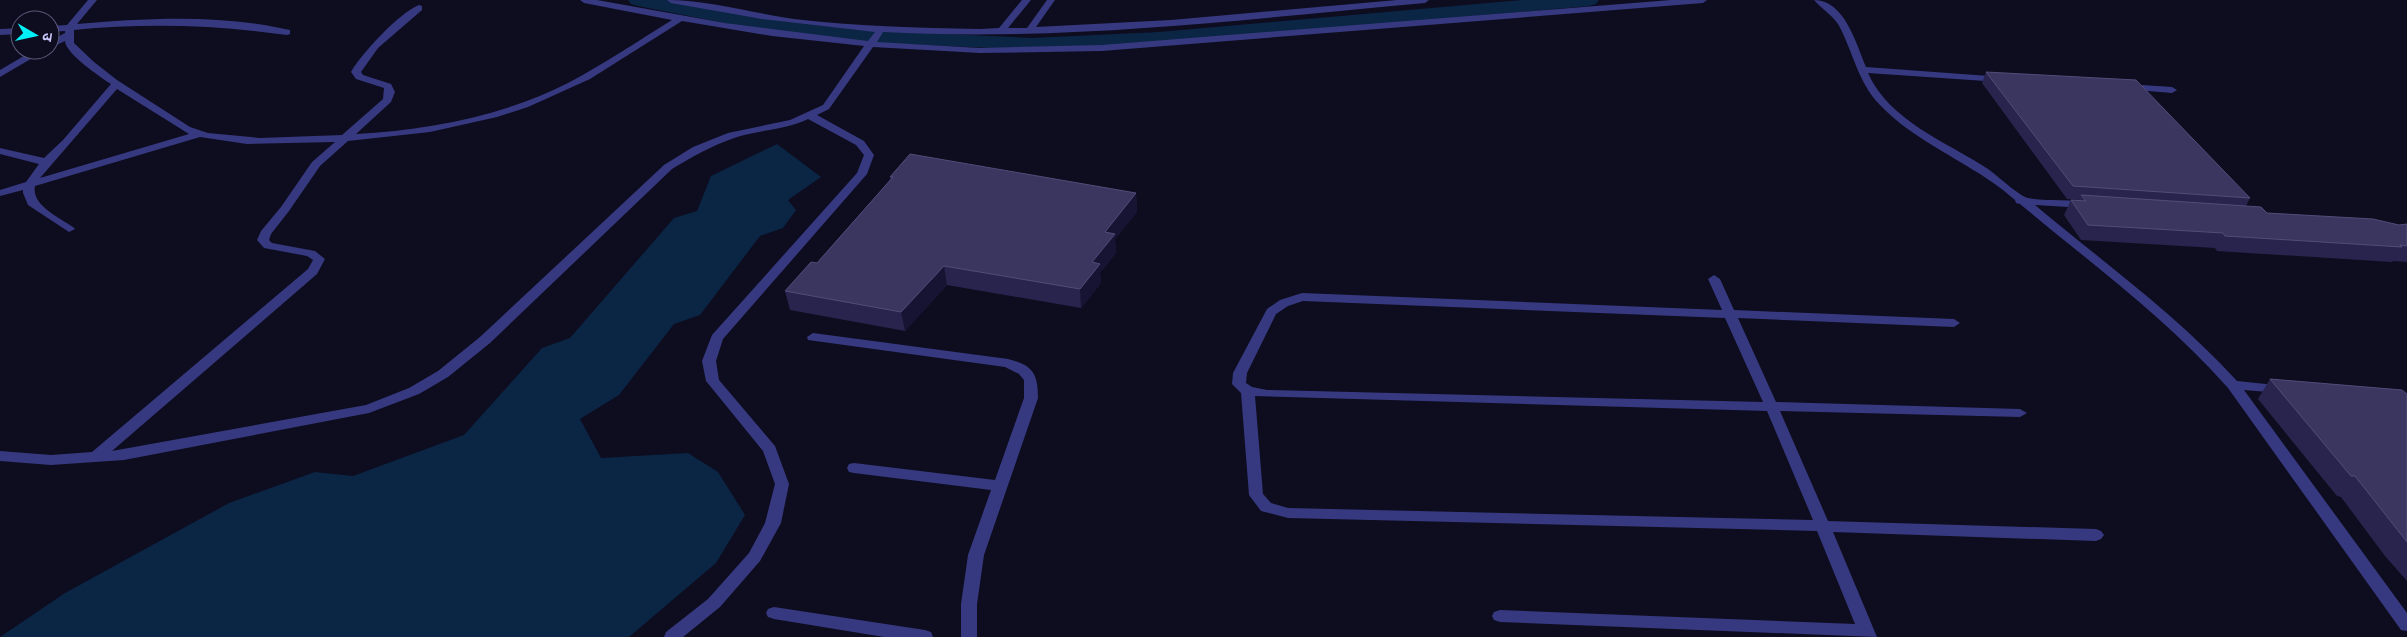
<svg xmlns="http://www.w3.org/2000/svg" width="2407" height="637" font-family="Quicksand,'Noto Sans Devanagari',sans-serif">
<rect width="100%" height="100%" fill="#0e0c1f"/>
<path fill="#0b2544" d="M777,144l44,33 -33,23 8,10 -13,18 -23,8 -60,79 -26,9 -55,71 -39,24 21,39 87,-5 30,19 27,43 -29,48 -87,74h-629l65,-44 164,-90 86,-31 38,4 111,-41 78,-87 28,-10 104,-120 23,-7 14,-35z"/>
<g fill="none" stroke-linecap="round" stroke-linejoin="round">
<path fill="#0b2544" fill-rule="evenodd" d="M628,0h40l87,17 104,13 173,8 127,-6 363,-32h77l-3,4 -7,2 -430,38 -127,6 -173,-8 -104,-13 -117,-23 -7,-2z"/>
<path fill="#36397f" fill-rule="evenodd" d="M88,0h9l-20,24c69,-6 145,-10 213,6v4l-3,1c-72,-10 -141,-12 -213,-5v13l20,19 23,18 73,47 18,6 52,5 82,-3 41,-36 1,-11 -28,-9 -5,-7c10,-18 49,-60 68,-67l3,1v4l-44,38 -17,24 2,3 28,9 4,8 -4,10 -35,32c72,-4 147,-18 212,-51 36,-19 70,-42 104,-63l-88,-17 -4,-3h17l128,23 143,18 7,-9 -113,-13 -91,-16 -4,-3c41,0 86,13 127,19 62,7 123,9 186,10l19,-1 23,-28h9l-23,28h19l20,-28h8l-19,27 135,-7 226,-20h32l-4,3c-179,16 -361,39 -542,29l-6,10 103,6 122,-3 569,-45h36l-4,3 -601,48 -122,2 -107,-6 -44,62 -12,6 47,26 10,14 -7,19 -144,165 -7,22 3,19 56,66 14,38 -8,39 -21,38 -40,46 -37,30h-19l2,-5 42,-33 41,-46 16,-30 10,-39 -12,-33 -57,-70 -4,-20 10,-26 145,-162 7,-18 -8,-10 -48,-26c-23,11 -50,11 -74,19 -23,8 -42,19 -62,31l-182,174 -42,34 -29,17 -50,19 -245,47 -73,5 -51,-4v-10l51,4 41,-3 216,-183 5,-9 -6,-4 -43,-8 -7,-8 4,-9 20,-24 31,-45 23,-20 -88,2 -47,-7 -165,49c-4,19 24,31 38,41l2,2 -6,3 -41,-27 -5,-12v-3l-23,6v-6l26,-8 13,-18 -39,-10v-6l44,10 19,-18 48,-56c-11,-7 -46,-31 -46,-43l-15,7v-7l15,-8v-2l-15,1v-6l17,-1zM682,21l90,15 92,10 -41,59 -33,15 -62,13 -35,14 -29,18 -184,172 -42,34 -29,17 -43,17 -254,46 205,-177 8,-15 -10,-8 -43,-8 -3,-3 2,-6 18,-23 31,-45 28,-25 82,-9 67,-15 31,-10 62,-28zM117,89l72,45 -149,44z
M1814,0c31,0 42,44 52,67l137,10v4l-3,1 -132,-9c21,48 79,69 120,96 10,7 31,27 40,29 20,4 41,0 61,5l2,2 -6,3 -50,-3c69,58 141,109 202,176l48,5 2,3 -2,3 -5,1 -36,-3 163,223v18l-6,-1 -173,-242c-62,-70 -136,-124 -208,-184l-4,-1 -1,-3 -12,-10c-39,-30 -89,-49 -123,-85 -22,-22 -27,-54 -42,-81 -7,-10 -16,-15 -24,-24z
M20,28v6l-20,1v-6z
M34,50h12l-46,27v-7z
M2127,84l45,3 5,3 -5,3 -48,-4 -2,-2z
M1714,275l6,4 14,31 220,9 6,4 -6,4 -216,-9 38,84 244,7 7,4 -7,4 -240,-6 48,110 268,8 5,2 3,4 -3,4 -5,2 -263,-9 44,105 -377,-15 -6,-2 -2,-4 2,-4 6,-2 355,14 -38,-93 -529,-13 -27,-7 -12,-16 -8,-102 -9,-9 1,-11 34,-64 13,-9 22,-7 420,17 -14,-31zM1303,301l422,17 38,84 -496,-12 -15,-3 -6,-4 1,-10 29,-59 12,-8zM1255,396l512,15 46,109 -525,-12 -17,-5 -8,-9z
M813,333l195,26c25,6 30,15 30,39l-54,157 -7,49v33h-16v-33l7,-49 23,-65 -137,-17 -5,-1 -2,-4 2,-4 5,-1 141,17 29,-82v-18l-5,-6 -14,-7 -197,-27 -1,-3z
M774,607l151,23 6,2 2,5h-49l-110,-18 -6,-2 -2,-4 2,-4z"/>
</g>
<path fill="#29244d" d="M1986,72l264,126 -4,8 21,7 132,12 8,-1v38l-14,-1 -1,1 -175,-11 -2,-3 -134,-8 -17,-25 7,-15 8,1v-1l-12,-1 -85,-116z
M890,177l246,16 1,19 -22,27 1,14 -16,20 1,10 -20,25 -134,-23 -42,46 -115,-21 -5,-19 32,-28 74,-84z
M2270,379l137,15v187l-22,-25 -44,-59 -4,-1 -79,-97z"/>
<path fill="#171333" d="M1136,193l1,19 -22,27 1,14 -16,20 1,10 -20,25 -1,-19 12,-27 13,-30z
M944,266l3,19 -42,46 -4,-19z"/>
<path fill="#3b3660" stroke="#514d79" d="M1986,72l150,8 114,118 -177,-12z
M910,154l226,39 -31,39 10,2 -23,28 8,2 -20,25 -136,-23 -43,46 -116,-21 26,-29 6,1 76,-86h-3z
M2081,195l180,12 6,6 106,6 26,6 8,-1v22l-7,-1 2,2 -177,-11 -2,-3 -135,-8 -17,-25 15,1z
M2270,379l132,11 5,4v148l-52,-66h-4z"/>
<g transform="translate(35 35) rotate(99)"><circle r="24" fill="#0e0c1f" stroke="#5a5879"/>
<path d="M0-4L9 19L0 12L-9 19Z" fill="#00f0f5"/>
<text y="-8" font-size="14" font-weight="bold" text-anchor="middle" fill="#cbcaff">उ</text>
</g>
</svg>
